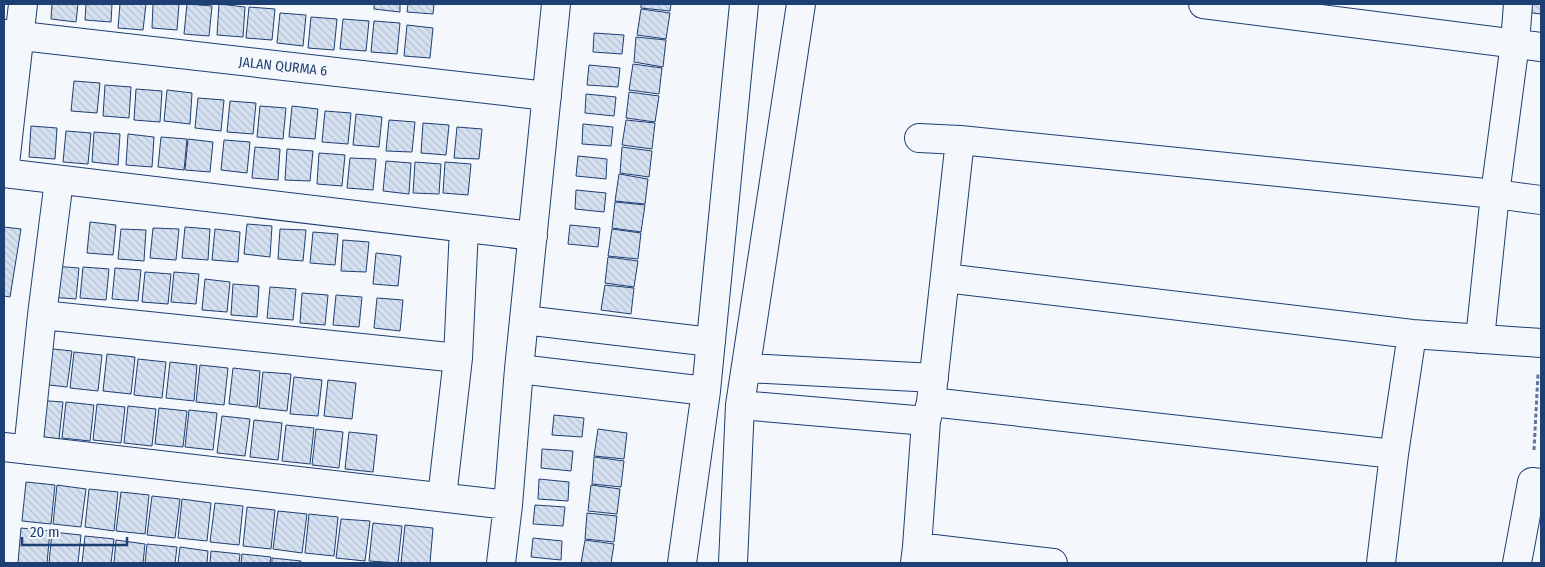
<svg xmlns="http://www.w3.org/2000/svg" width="1545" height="567" font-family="'Fira Sans Condensed',sans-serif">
<defs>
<pattern id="building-back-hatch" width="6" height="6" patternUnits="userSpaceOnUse" patternTransform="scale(1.25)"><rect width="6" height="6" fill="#d5e0f0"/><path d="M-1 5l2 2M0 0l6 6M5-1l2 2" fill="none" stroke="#b6c1d1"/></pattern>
</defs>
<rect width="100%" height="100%" fill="#f4f7fb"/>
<path fill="url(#building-back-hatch)" stroke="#1d3f73" d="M52,4h26l-2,18 -25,-3z
M86,4h26l-1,18 -26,-2z
M120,4h26l-3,26 -25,-2z
M153,4h26l-2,26 -25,-2z
M187,4l25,2 -3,30 -25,-2z
M219,4l26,3 -2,30 -26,-2z
M374,4h26v8l-26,-3z
M408,4h26l-1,10 -26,-2z
M641,4h30l-1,7 -29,-3z
M1518,4h23v10l-24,-3z
M249,7l26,2 -3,31 -26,-2z
M641,9l29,4 -4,26 -29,-4z
M280,13l26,2 -3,31 -26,-3z
M311,17l26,2 -3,31 -26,-2z
M343,19l26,2 -3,30 -26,-2z
M374,21l26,2 -3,31 -26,-2z
M407,25l26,3 -3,30 -26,-2z
M594,33l30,2 -2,19 -29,-2z
M636,37l30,3 -3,27 -29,-5z
M633,64l29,4 -3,26 -30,-4z
M589,65l31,3 -2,19 -31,-2z
M74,81l26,2 -3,30 -26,-2z
M105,85l26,2 -2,31 -26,-2z
M136,89l26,2 -2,31 -26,-2z
M167,90l25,3 -2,31 -26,-3z
M629,92l30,4 -4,26 -29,-4z
M586,94l30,3 -2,19 -29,-3z
M198,98l26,2 -3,31 -26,-3z
M230,101l26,2 -3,31 -26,-2z
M260,106l26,2 -3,31 -26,-2z
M292,106l26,3 -3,30 -26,-2z
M325,111l26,2 -3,31 -26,-2z
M356,114l26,3 -3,30 -26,-2z
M389,120l26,2 -3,30 -26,-1z
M626,120l29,3 -3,26 -30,-4z
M423,123l26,2 -3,30 -25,-2z
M583,124l30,3 -2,19 -29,-2z
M31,126l26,2 -2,31 -26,-2z
M457,127l25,2 -3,30 -25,-1z
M66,131l25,2 -3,31 -25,-2z
M94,132l26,2 -2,31 -26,-3z
M128,134l26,3 -2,30 -26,-2z
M161,137l26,2 -3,31 -26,-3z
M188,139l25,3 -3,30 -25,-2z
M224,140l26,2 -3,31 -26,-3z
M255,147l25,2 -2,31 -26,-2z
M622,147l30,4 -3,26 -29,-4z
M287,149l26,2 -3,30 -25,-1z
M319,153l26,2 -3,31 -25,-2z
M578,156l29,3 -1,20 -30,-3z
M350,158l26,1 -3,31 -26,-2z
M386,161l25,2 -2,31 -26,-3z
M415,162l26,2 -2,30 -26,-1z
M445,162l26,2 -3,31 -25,-2z
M619,174l29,5 -3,25 -30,-3z
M576,190l30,3 -2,19 -29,-3z
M615,202l30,3 -4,27 -29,-4z
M90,222l26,3 -3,30 -26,-2z
M247,224l25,2 -2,31 -26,-3z
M570,225l30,3 -2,19 -30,-3z
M4,227l17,2 -11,68 -6,-1z
M185,227l25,2 -2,31 -26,-2z
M153,228l26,1 -3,31 -26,-2z
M121,229l25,1 -2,31 -26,-2z
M215,229l25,3 -2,30 -26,-2z
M280,229l26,1 -3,31 -25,-2z
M612,229l29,4 -3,26 -30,-3z
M313,232l25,2 -3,31 -25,-2z
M343,240l26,2 -3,30 -25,-1z
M376,253l25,3 -3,30 -25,-2z
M608,257l30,4 -4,26 -29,-4z
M53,266l26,2 -3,31 -26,-2z
M83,267l26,2 -3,31 -26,-2z
M115,268l26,2 -3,31 -26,-2z
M145,272l26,2 -3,30 -26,-2z
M174,272l25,2 -3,30 -25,-2z
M205,279l25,3 -3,30 -25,-2z
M233,284l26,2 -2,31 -26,-2z
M605,285l29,3 -3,26 -30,-4z
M270,287l26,2 -3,31 -26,-2z
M302,293l26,2 -3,30 -25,-2z
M336,295l26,2 -3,30 -26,-2z
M377,298l26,2 -3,31 -26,-3z
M44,348l28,3 -5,36 -27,-3z
M74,352l28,3 -4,36 -28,-3z
M107,354l28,3 -4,37 -28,-3z
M138,359l28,3 -4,36 -28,-3z
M170,362l27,3 -3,36 -28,-3z
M200,365l28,3 -4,37 -28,-3z
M233,368l27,3 -3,36 -28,-3z
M263,372l28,2 -4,37 -28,-3z
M294,377l28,3 -4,36 -28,-2z
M328,380l28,3 -4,36 -28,-3z
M35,400l28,2 -4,37 -28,-3z
M66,402l28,3 -4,36 -28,-3z
M97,404l28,3 -4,36 -28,-3z
M128,406l28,3 -4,37 -28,-3z
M159,408l28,3 -4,36 -28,-3z
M189,410l28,3 -4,37 -28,-3z
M554,415l30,3 -2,19 -30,-2z
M222,416l28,3 -5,37 -28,-3z
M254,420l28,3 -4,37 -28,-3z
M286,425l28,3 -4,36 -28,-3z
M316,429l27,3 -4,36 -27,-3z
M598,429l29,4 -3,26 -30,-3z
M349,432l28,3 -4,37 -28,-3z
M542,449l31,2 -2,20 -30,-3z
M594,457l30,4 -3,26 -29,-3z
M539,479l30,3 -1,19 -30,-2z
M26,482l29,3 -4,39 -29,-3z
M57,485l29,4 -5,38 -28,-3z
M591,485l29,4 -3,25 -29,-3z
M89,489l29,3 -4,39 -29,-4z
M121,492l28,3 -4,39 -29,-3z
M152,496l28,3 -5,39 -28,-3z
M182,499l29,4 -4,38 -29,-3z
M215,503l28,3 -4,39 -29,-3z
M535,505l30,2 -2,19 -30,-2z
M247,507l28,3 -4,39 -28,-3z
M278,511l29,3 -5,39 -29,-4z
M587,513l30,3 -3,26 -29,-3z
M309,514l29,3 -4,39 -29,-3z
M341,519l29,2 -5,40 -29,-3z
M373,523l29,3 -4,37 -29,-2z
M405,525l28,3 -3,35h-29z
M21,528l29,3 -3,32h-29z
M52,532l29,3 -3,28h-29z
M85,536l29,3 -3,24h-29z
M533,538l29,3 -1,19 -30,-3z
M116,540l29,4 -2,19h-29z
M585,540l29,4 -3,19h-30z
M147,544l30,3 -2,16h-30z
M180,547l28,4 -1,12h-29z
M211,551l29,3 -1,9h-29z
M242,554l29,3 -1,6h-29z
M272,558l29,3v2h-29z"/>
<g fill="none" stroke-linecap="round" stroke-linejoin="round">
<defs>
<path id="street" d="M1203,4l338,43
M4,34l543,62
M919,138l41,2 535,54 46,6
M4,173l529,63
M4,173l19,-169
M945,278l467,56 129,9
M42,315l416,43
M524,320l187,22
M1480,339l15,-145 20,-151 3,-39
M746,368l188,10
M519,369l187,22
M931,402l463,52
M740,405l186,16
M4,447l504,58
M28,450l14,-135 17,-135
M442,497l16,-139 6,-130
M917,547l136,16
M501,563l7,-58 11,-136 37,-365
M682,563l24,-172 38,-387
M733,563l7,-158 61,-401
M915,563l2,-16 9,-126 5,-19 29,-262
M1381,563l13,-109 18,-120
M1517,563l15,-81 9,1"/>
</defs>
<use href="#street" stroke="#1d3f73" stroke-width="30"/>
<path stroke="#5e769c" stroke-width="3" stroke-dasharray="4 2.5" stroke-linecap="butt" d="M1534,450l4,-76"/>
<use href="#street" stroke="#f4f7fb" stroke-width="28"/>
</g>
<g text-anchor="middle" stroke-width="4" stroke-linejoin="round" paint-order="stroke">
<g font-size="14" fill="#1d3f73" stroke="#f4f7fb">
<text transform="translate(283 66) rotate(6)" y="5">JALAN QURMA 6</text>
</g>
</g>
<rect width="1545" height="567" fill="none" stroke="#1d3f73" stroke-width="10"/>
<path d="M22 537v8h105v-8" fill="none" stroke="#1d3f73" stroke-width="2.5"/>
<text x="30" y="537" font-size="15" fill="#1d3f73" stroke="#f4f7fb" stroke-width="4" paint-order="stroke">20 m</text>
</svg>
